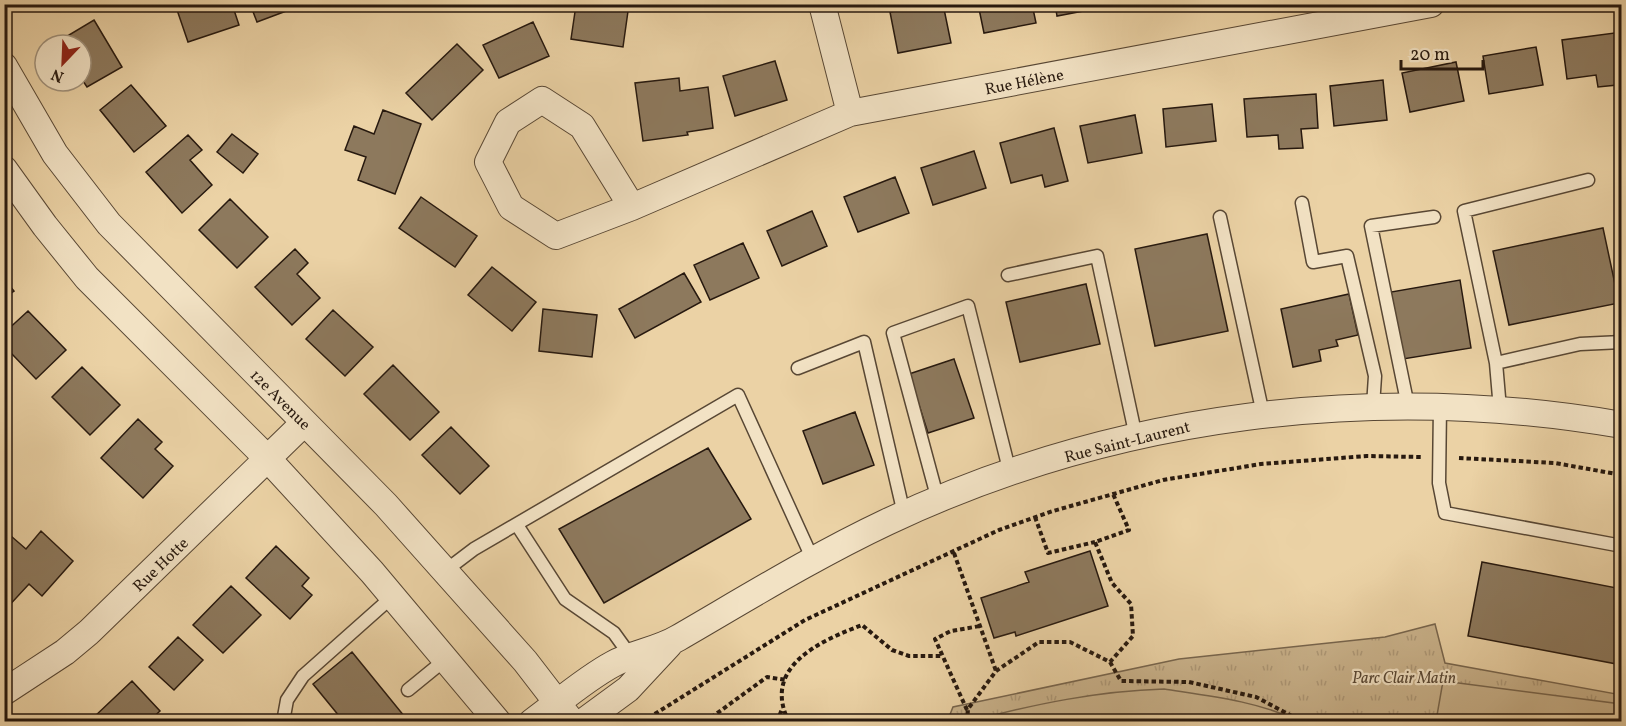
<svg xmlns="http://www.w3.org/2000/svg" width="1626" height="726" font-family="Vollkorn,serif">
<defs>
<pattern id="grass-tufts" width="24" height="20" patternUnits="userSpaceOnUse" patternTransform="scale(1.5)"><rect width="24" height="20" fill="#cab38c"/><path d="M3 7l-1-3M5 7V3M7 7l1-3M15 17l-1-3M17 17v-4M19 17l1-3" fill="none" stroke="#ae9978"/></pattern>
</defs>
<rect width="100%" height="100%" fill="#ebd2a5"/>
<filter id="stains"><feTurbulence type="fractalNoise" baseFrequency=".00333" numOctaves="4"/><feColorMatrix values="0 0 0 0 .2 0 0 0 0 .09 0 0 0 0 .02 0 0 0 .5 -.17"/></filter>
<radialGradient id="worn" r=".72"><stop offset=".6" stop-color="#630" stop-opacity="0"/><stop offset="1" stop-color="#630" stop-opacity=".3"/></radialGradient>
<path fill="url(#grass-tufts)" stroke="#78664e" stroke-width="1.5" d="M1435,624l10,39 177,32 -1,27h-674l6,-15 226,-48 206,-22z"/>
<path fill="#cab38c" stroke="#78664e" stroke-width="1.5" d="M1443,681l178,23v17h-185z
M1164,689c46,7 93,12 135,32h-328c64,-17 127,-30 193,-32z"/>
<path fill="#8d795d" stroke="#27190f" stroke-width="1.5" d="M175,4h57l7,21 -51,17z
M250,4h55l-48,18z
M598,4h31l-6,43 -52,-8 5,-34 21,3z
M933,4h10l8,39 -53,10 -8,-41z
M978,4h54l4,19 -52,10z
M1055,4h55v2l-53,10z
M94,20l28,47 -35,20 -6,-9v-33h-19l-3,-4z
M533,22l16,34 -50,22 -16,-33z
M1622,32v35l-7,1 2,17 -19,2 -2,-12 -29,4 -5,-39z
M457,44l26,26 -51,50 -26,-27z
M1536,47l7,38 -54,9 -6,-38z
M775,61l12,39 -52,16 -12,-40z
M1456,62l8,39 -54,11 -8,-39z
M679,78l1,13 28,-4 5,41 -26,4 1,3 -45,6 -8,-58z
M1383,80l4,40 -53,6 -4,-40z
M131,85l35,41 -32,26 -34,-42z
M1316,94l2,34 -17,1 2,19 -24,1 -1,-14 -31,2 -3,-38z
M1212,104l4,37 -50,6 -3,-38z
M383,110l38,14 -26,70 -37,-14 8,-23 -21,-7 9,-24 20,8z
M1135,115l7,38 -54,10 -8,-37z
M1054,128l14,53 -23,6 -3,-12 -31,8 -11,-40z
M232,134l26,20 -15,19 -26,-21z
M188,135l14,15 -12,10 22,25 -30,28 -36,-41z
M974,151l12,37 -53,17 -12,-37z
M895,177l14,36 -51,19 -14,-35z
M421,197l56,39 -22,31 -56,-39z
M230,199l38,38 -31,31 -38,-38z
M812,211l15,35 -45,20 -15,-35z
M1603,228l16,75 -110,22 -16,-74z
M1207,234l21,97 -73,15 -20,-97z
M743,243l16,35 -49,22 -16,-35z
M295,249l13,14 -11,11 23,24 -28,27 -37,-38z
M492,267l44,35 -24,29 -44,-36z
M684,273l17,29 -66,36 -16,-29z
M4,279l10,12 -10,7z
M1460,280l11,68 -68,11 -12,-67z
M1086,284l14,60 -80,18 -14,-60z
M1349,294l9,41 -22,5 2,6 -19,4 2,11 -28,6 -12,-58z
M543,309l54,6 -5,42 -53,-6z
M333,310l40,37 -28,29 -39,-37z
M28,311l38,39 -30,29 -25,-26 -7,6v-26z
M954,359l20,59 -46,15 -19,-59z
M393,365l46,47 -29,28 -46,-46z
M82,367l38,38 -30,30 -38,-38z
M855,412l19,53 -51,19 -20,-53z
M138,419l24,23 -7,7 18,17 -30,32 -42,-40z
M451,427l38,39 -29,28 -38,-39z
M708,448l43,71 -147,84 -45,-74z
M4,530l22,19 15,-18 32,30 -31,35 -13,-12 -23,25z
M276,546l33,32 -7,8 10,9 -22,24 -44,-41z
M1090,551l18,55 -92,30 -1,-4 -21,6 -13,-40 48,-16 -4,-10z
M1482,562l140,27v76l-154,-29z
M231,586l30,29 -38,38 -30,-28z
M178,637l25,23 -29,30 -25,-23z
M352,652l57,70h-65l-31,-38z
M132,681l28,30 -12,11h-50l-4,-5z"/>
<g fill="none" stroke-linecap="round" stroke-linejoin="round">
<defs>
<path id="lane" d="M1302,203l11,59 34,-6 28,120 -2,30
M1220,217l43,197
M1008,275l89,-19 39,181
M1496,363l84,-19 42,-2
M798,368l66,-26 40,172
M1408,406l-37,-180 63,-9
M1440,406l-1,77 6,30 177,33
M1500,409l-4,-46 -32,-152 124,-31
M938,500l-45,-167 75,-27 42,167
M517,525l48,74 49,34 18,25
M445,571l29,-22 264,-154 75,165
M408,690l38,-31
M283,722l4,-22 16,-24 90,-80"/>
<path id="street" d="M822,4l28,109
M4,66l51,88 54,70 277,281 139,156 47,61
M4,169l41,57 42,52 181,181 104,113 126,150
M632,207l-50,-81 -40,-26 -34,22 -20,40 23,45 45,29 76,-29 218,-94 581,-109
M4,692l61,-40 24,-20 215,-209
M532,722c26,-19 53,-43 81,-58 20,-11 45,-14 65,-26 69,-40 137,-82 209,-116 228,-108 487,-140 735,-97
M583,722l45,-33 41,-44"/>
</defs>
<use href="#lane" stroke="#584734" stroke-width="15"/>
<use href="#street" stroke="#584734" stroke-width="28"/>
<path stroke="#27190f" stroke-width="4" stroke-dasharray="4.5 3" stroke-linecap="butt" d="M1459,458l96,5 67,12
M1035,517l13,36 47,-11
M954,553l42,118
M1110,662l11,19 68,1 67,15 47,25
M967,710l-32,-71 16,-8 29,-5
M642,722l163,-102 194,-90 54,-19 110,-31 98,-16 106,-8 54,1
M705,722l62,-45 19,3
M777,722l5,-13
M789,722c-28,-55 31,-81 73,-97l30,25 17,6h32
M967,722l1,-13 28,-38 43,-29h31l40,20 23,-26 -2,-32 -19,-21 -17,-41 34,-12 -16,-36"/>
<use href="#lane" stroke="#f2e2c4" stroke-width="12"/>
<use href="#street" stroke="#f2e2c4" stroke-width="26"/>
</g>
<g text-anchor="middle" stroke-width="4.5" stroke-linejoin="round" paint-order="stroke">
<g font-size="16" fill="#27190f" stroke="#f2e2c4">
<text transform="translate(1024 81) rotate(-11)" y="6">Rue Hélène</text>
<text transform="translate(281 399) rotate(45)" y="6">12e Avenue</text>
<text transform="translate(1127 441) rotate(-14)" y="6">Rue Saint-Laurent</text>
<text transform="translate(160 564) rotate(-44)" y="6">Rue Hotte</text>
</g>
<g font-size="16" font-style="italic" fill="#584734" stroke="#f2e2c4">
<text x="1404" y="683">Parc Clair Matin</text>
</g>
</g>
<rect width="1626" height="726" fill="none" stroke="#ebd2a5" stroke-width="24"/>
<rect x="6" y="6" width="1614" height="714" fill="none" stroke="#27190f" stroke-width="3"/>
<rect x="12" y="12" width="1602" height="702" fill="none" stroke="#27190f" stroke-width="1.5"/>
<g transform="translate(63 63) rotate(203)"><circle r="28" fill="#f2e2c4" stroke="#a1927c" stroke-width="1.5"/>
<path d="M0-4.5L10 22L0 15L-10 22Z" fill="#8f2418"/>
<text y="-9" font-size="16" font-weight="bold" text-anchor="middle" fill="#27190f">N</text>
</g>
<path d="M1401 60v9h82v-9" fill="none" stroke="#27190f" stroke-width="3"/>
<text x="1410" y="60" font-size="18" fill="#27190f" stroke="#f2e2c4" stroke-width="4.5" paint-order="stroke">20 m</text>
<rect width="100%" height="100%" filter="url(#stains)"/>
<rect width="100%" height="100%" fill="url(#worn)"/>
</svg>
